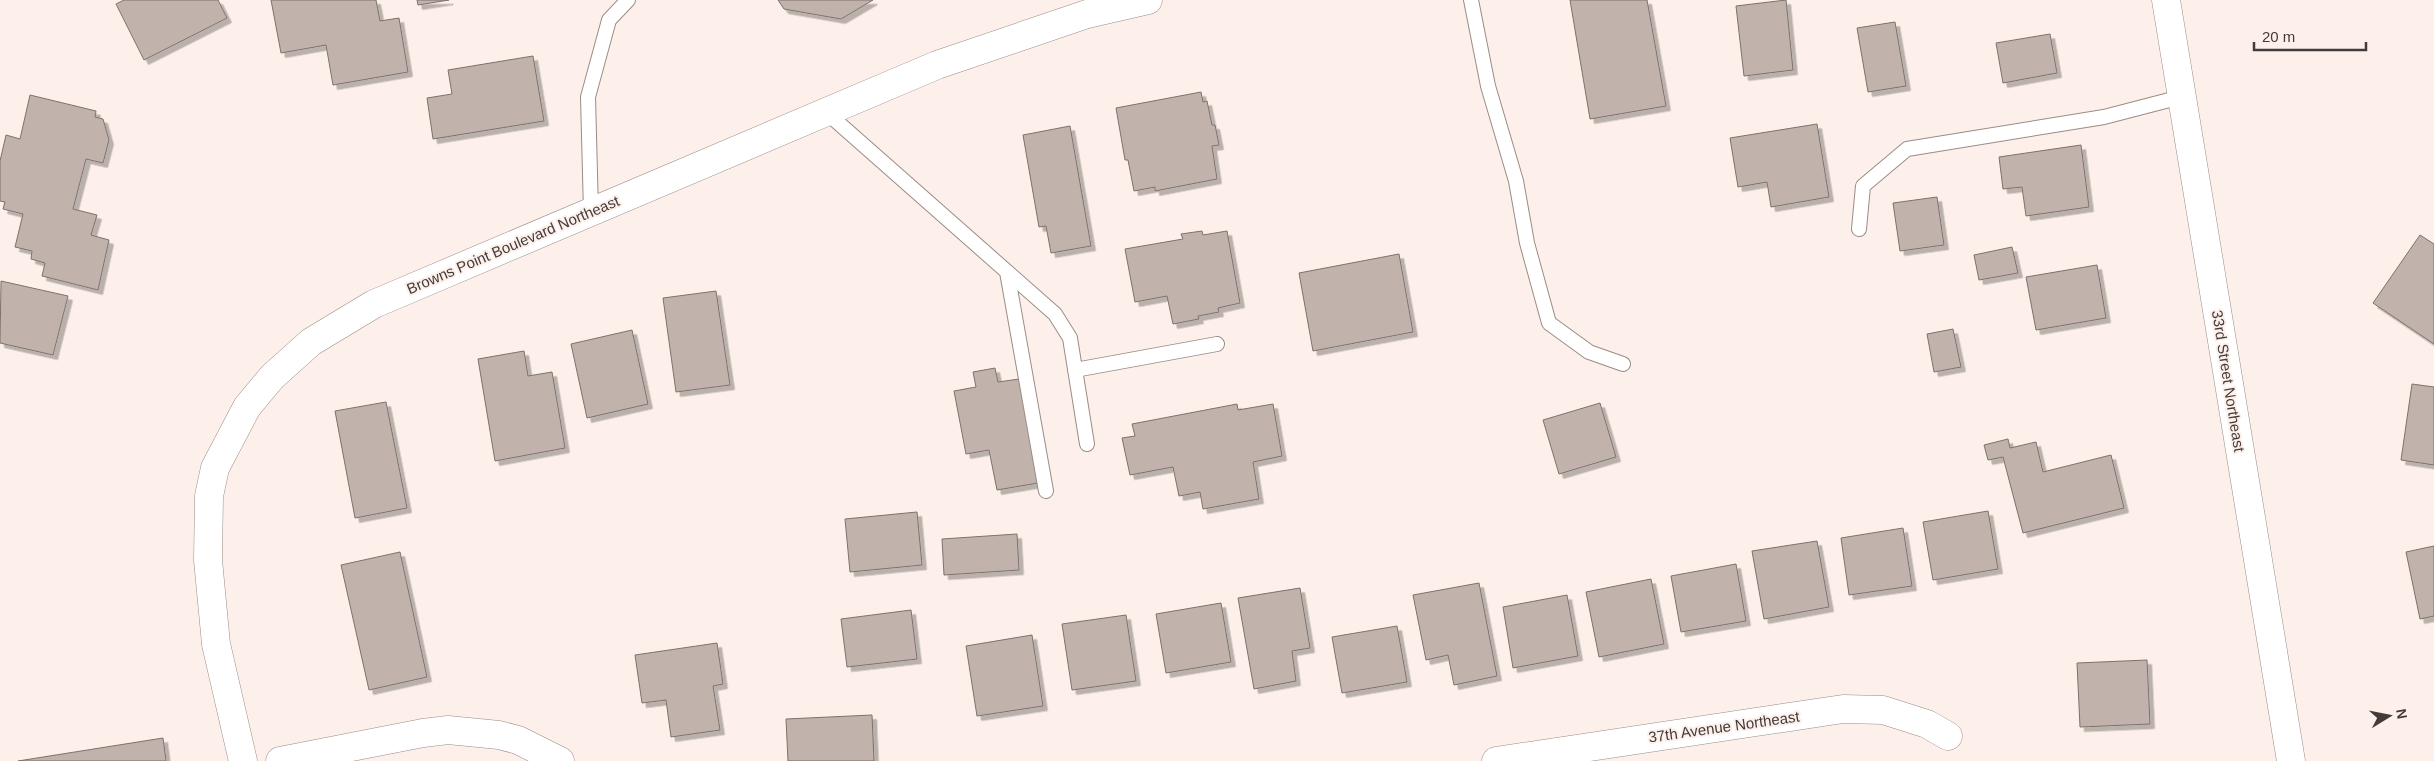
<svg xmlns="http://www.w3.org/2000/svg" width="2434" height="761" font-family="Arial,sans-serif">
<defs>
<filter id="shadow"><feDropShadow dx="4.5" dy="4.5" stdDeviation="0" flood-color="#0004"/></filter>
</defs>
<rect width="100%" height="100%" fill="#fdf0eb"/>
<path fill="#c1b2ac" stroke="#7e716b" filter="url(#shadow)" d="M124,0h94l9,18 -83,42 -28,-56z
M271,0h105l4,21 19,-3 9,54 -75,13 -7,-40 -45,8z
M417,0h32l-31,5z
M778,0h95l-32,19 -57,-10z
M1570,0h77l19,106 -76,13z
M1786,0l7,70 -49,6 -8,-70z
M1895,22l11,64 -38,6 -11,-64z
M2050,34l7,39 -54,10 -7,-40z
M533,56l11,65 -111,18 -6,-41 25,-4 -4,-24z
M1201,92l2,10 4,-1 5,24h3l4,20 -7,1 5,33 -62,12v-4l-21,4 -6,-31h-3l-9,-52z
M30,95l66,16 -1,6 8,2 6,21 -6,23 -17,-4 -13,50 24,6 -6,20 18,5 -11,50 -56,-14 3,-13 -14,-4 1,-8 -17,-4 8,-33 -20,-5 2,-7 -5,-1v-40l6,-26 14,4z
M1817,124l12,73 -58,10 -4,-25 -29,5 -8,-49z
M1070,126l21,120 -40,7 -5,-27 -7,1 -16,-92z
M2081,145l8,62 -63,9 -4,-29 -19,2 -4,-32z
M1937,197l7,48 -44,6 -7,-48z
M1202,231l1,4 24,-4 13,72 -22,5 1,4 -21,4 1,3 -26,5 -6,-28 -32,6 -10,-53 58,-10 -2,-5z
M2420,235l14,9v100l-61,-41z
M2012,247l6,26 -39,7 -5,-25z
M1399,254l14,78 -100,19 -14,-78z
M2097,265l9,53 -70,12 -10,-53z
M1,281l67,15 -15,59 -53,-12z
M716,291l14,94 -54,7 -13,-94z
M1953,329l8,38 -27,5 -7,-38z
M632,330l16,74 -61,14 -16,-74z
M524,351l4,25 24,-4 13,76 -70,13 -17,-102z
M995,368l3,14 21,-3 19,104 -41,7 -8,-40 -23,4 -12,-63 22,-4 -3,-15z
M2412,384l22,3v78l-33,-5z
M386,402l21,106 -52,10 -20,-107z
M1600,403l16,54 -57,17 -16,-54z
M1237,404l1,6 35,-6 9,52 -29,6 6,37 -56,10 -3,-17 -21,4 -6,-29 -43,8 -8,-37 13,-2 -3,-12z
M2008,439l2,9 26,-6 7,30 68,-17 13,53 -101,25 -20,-76 -15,3 -4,-15z
M1988,511l10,58 -65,11 -10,-58z
M917,512l5,53 -72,7 -5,-53z
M1903,528l9,58 -63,9 -8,-57z
M1017,534l2,36 -75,5 -2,-36z
M1817,541l12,66 -65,12 -12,-68z
M2434,546v70l-14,3 -14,-67z
M400,552l27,125 -58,13 -28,-125z
M1736,564l10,57 -65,11 -10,-56z
M1651,579l13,65 -65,13 -13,-65z
M1479,583l18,93 -43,9 -6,-30 -22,5 -13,-65z
M1300,588l10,60 -18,3 4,30 -42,8 -16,-91z
M1567,595l11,61 -65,12 -10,-61z
M1221,603l10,59 -65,11 -10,-59z
M911,610l6,49 -70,8 -6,-48z
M1126,615l10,66 -64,9 -10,-66z
M1397,626l10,56 -65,11 -10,-56z
M1032,635l11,71 -66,10 -11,-70z
M717,643l6,41 -10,2 7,44 -49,7 -5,-37 -24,3 -7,-48z
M2147,660l3,64 -70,3 -3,-64z
M872,715l2,46h-86l-2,-42z
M163,738l3,23h-148z"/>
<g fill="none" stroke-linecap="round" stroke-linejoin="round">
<defs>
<path id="lane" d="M1471,0l17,86 28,95 11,62 22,80 40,29 34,12
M826,112l229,202 15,24 17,106
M591,212l-3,-115 21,-77 19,-20
M1859,229l4,-43 44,-37 197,-32 77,-20
M1007,272l39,219
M1075,370l142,-26"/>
<path id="street" d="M2166,0l125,761
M280,761l143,-28 25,-3 51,5 19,5 42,21
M1496,761l347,-52 40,1 44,14 21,12"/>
<path id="secondary" d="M243,761l-27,-117 -8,-84 1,-64 6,-28 32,-61 25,-30 39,-35 63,-38 563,-239 150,-51 61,-14"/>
</defs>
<use href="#lane" stroke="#9a8c86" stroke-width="16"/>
<use href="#street" stroke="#9a8c86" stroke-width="29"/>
<use href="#secondary" stroke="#9a8c86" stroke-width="29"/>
<use href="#lane" stroke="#fff" stroke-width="14"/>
<use href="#street" stroke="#fff" stroke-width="28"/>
<use href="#secondary" stroke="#fff" stroke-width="28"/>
</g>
<g text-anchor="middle" stroke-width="4" stroke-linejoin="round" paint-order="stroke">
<g font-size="15" fill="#423b39" stroke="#fdf0eb">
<text transform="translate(513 245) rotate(-23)" y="5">Browns Point Boulevard Northeast</text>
<text transform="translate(2228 381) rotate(81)" y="5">33rd Street Northeast</text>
<text transform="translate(1724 727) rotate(-8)" y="5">37th Avenue Northeast</text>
</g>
</g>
<g transform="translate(2389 716) rotate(80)" stroke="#fdf0eb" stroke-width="4" paint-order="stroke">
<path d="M0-4L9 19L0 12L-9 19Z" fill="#423b39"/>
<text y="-8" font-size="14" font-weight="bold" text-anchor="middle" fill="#423b39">N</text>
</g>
<path d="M2254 42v8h112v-8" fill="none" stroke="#423b39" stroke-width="2.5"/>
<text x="2262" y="42" font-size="15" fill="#423b39" stroke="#fdf0eb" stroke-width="4" paint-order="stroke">20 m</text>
</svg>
